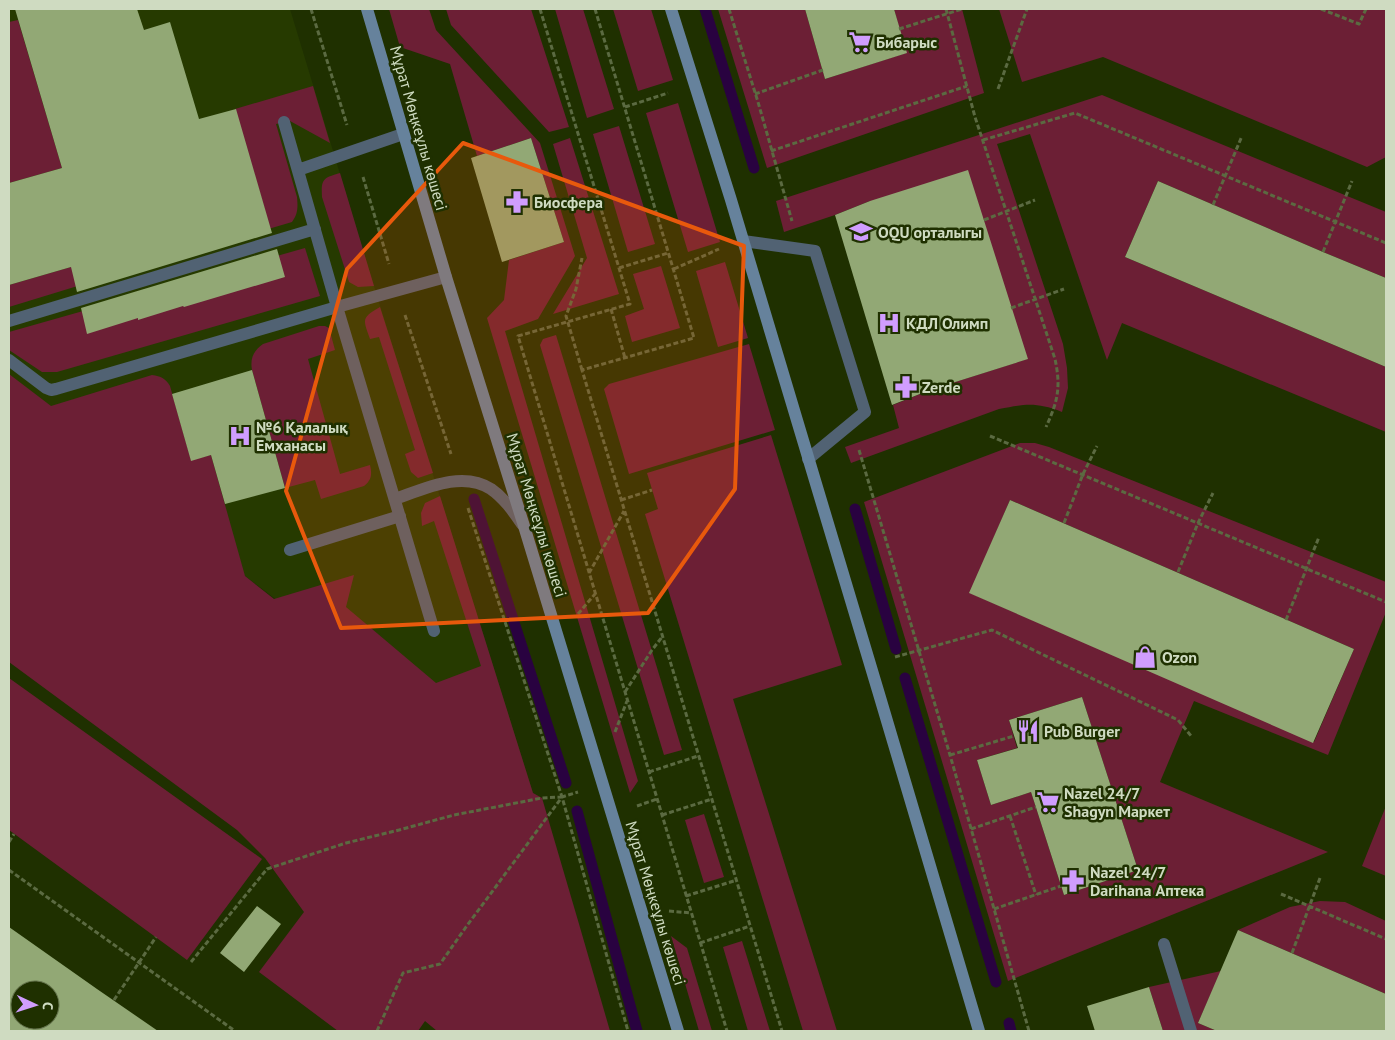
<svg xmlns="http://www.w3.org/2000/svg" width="1395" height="1040" font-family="'PT Sans',sans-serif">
<rect width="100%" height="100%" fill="#1f3000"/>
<path fill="#263a00" d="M9,9h281l87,287 156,497 -524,-395z"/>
<path fill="#6c1f35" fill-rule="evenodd" d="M389,9h40l7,21 104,113 35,113 -37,63 -33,12 133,450 -8,12 -143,-475 17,-18 5,-40 55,-18 -33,-104 -54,18 -27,-92 -50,-17z
M446,9h85l38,118 -20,5 -98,-107z
M555,9h28l31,100 -27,9z
M613,9h38l22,71 -35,11z
M718,9h87l20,70 81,-26 -12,-44h68l22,84 -217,75z
M999,9h387v148l-19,10 -264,-110 -81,25z
M18,20l44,148 -53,15v-161z
M313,86l17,57 -40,-22 -14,3 21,73c1,10 1,17 -5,25l-101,30 74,-42 -30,-101z
M1102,95l284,117v66l-63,-26 -165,-71 -33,76 261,110v65l-264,-109 -15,37 -77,-226 -33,10 66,200 4,24 1,20 -6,24c-26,-10 -36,-8 -63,-3l-148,54 -6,-16 54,-19 -6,-23 37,-15 97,-31 -157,-158 -35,14 -51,17 -8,-31z
M678,103l42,139 -32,10 -42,-139z
M619,126l36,118 -27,8 -35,-118z
M570,138l49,156 -66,20 34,-56 -34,-114z
M340,173l34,113 -16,1 -9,-5 -27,-85c-1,-18 1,-19 18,-24z
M305,248l15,48 -263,76h-15l-33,-22v-18z
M88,262l6,19 -85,26v-22z
M725,262l23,76 -30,9 -22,-76z
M661,266l19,62 -48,14 -7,-26 19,-7 -11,-35z
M380,307l53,166 -15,5 -7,-6 -6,-18 10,-4 -36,-113 -9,2c-7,-20 -9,-21 10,-32z
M319,326h6l4,2 6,22 -27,9 32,115 30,-9c2,9 2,15 -6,21l-43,13 -6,-19 -30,8 -33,-118c-2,-11 1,-19 11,-26z
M556,335l126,415 -18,5 -124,-410 3,-6z
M749,344l26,86 -146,44 -25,-85 5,-5z
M9,374l42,32 101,-31c9,1 14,4 18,11l21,74 20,-5 34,121 29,23 80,-24 -8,32 90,76 45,-17 -47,-145 -12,5 -1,-13 4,-10 15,-7 93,297 9,5 37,126 31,107h-173l-12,-10 -7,10h-80l-79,-59 45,-60 -39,-54 -28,-28 -228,-168z
M771,435l71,230 -109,34 104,332h-34l-158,-517 13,-5 -11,-36z
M1020,443h15l14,4 337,135v30l-58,143 -134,-54 -34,81 168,70 -320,129 -144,-479zM1010,500l344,149 -40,93 -344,-149zM1082,697l56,173 -74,25 -33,-103 -40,13 -14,-45 40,-12 -8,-28z
M9,678l253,181 -75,101 -178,-130z
M1386,806v70l-24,-10z
M704,814l20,63 -20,6 -19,-63z
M1320,901l25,1 41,19v73l-148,-64 52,-23z
M671,936l16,12 25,83h-13z
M742,941l28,90h-22l-25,-84z
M1221,971l-23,52 19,8h-54l-14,-44z"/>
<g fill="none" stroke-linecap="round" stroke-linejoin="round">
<path stroke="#290240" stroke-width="11" d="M705,9l49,159
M474,499l92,284
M855,509l41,140
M905,678l91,304
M577,811l60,220
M1009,1023l2,8"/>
</g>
<path fill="#92a875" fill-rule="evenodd" d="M15,9h122l7,21 26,-8 29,97 37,-10 36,124 -195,59 -6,-25 -62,18v-102l53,-15z
M805,9h89l13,44 -82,26z
M531,138l33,104 -62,20 -31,-104z
M968,170l60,189 -98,31 -38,15 -57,-190 35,-14z
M1158,181l165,71 63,26v89l-261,-110z
M277,249l8,28 -101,30 -1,-1 -45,14v-2l-51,16 -6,-26z
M252,370l33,118 -60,16 -14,-49 -20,6 -19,-67z
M1010,500l344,149 -41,94 -344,-150z
M1082,697l56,173 -74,25 -33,-103 -40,13 -14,-45 41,-12 -9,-28z
M257,906l24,18 -37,48 -24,-19z
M9,927l88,62 61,42h-149zM20,990h30v30h-30z
M1238,930l148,64v37h-169l-19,-8z
M1149,987l14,44h-68l-8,-25z"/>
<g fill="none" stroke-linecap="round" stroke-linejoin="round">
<path stroke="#5b6a41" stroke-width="3" stroke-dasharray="5 2.5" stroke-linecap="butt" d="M311,9l36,116
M540,9l90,295 -112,32 209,695
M595,9l99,329 -112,32 200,661
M729,9l29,93 34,119
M946,9l29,108 80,242c6,28 3,42 -9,68
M1321,9l38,15 7,-15
M899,29l63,-20
M998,89l29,-80
M755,94l68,-24
M625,107l43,-14
M983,140l92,-27 311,130
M771,151l196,-65
M363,177l26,87
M1213,205l29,-69
M984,220l51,-20
M1323,252l29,-71
M619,268l49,-15
M674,269l45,-20
M1011,308l53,-19
M611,309l14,49
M405,315l46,139
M582,370l-16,-54 10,-27 6,-31
M990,436l396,166
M859,450l91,305 79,276
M621,500l31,-10
M468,508l94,289 66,234
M1064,523l19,-49 14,-28
M1178,572l20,-49 15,-30
M589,573l35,-62
M578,614l17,-20
M1286,620l33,-83
M895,657l97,-27 186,90 14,17
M625,692l27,-42 10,-13
M615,732l12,-31
M950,755l64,-19
M649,772l49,-16
M637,806l20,-7
M662,815l50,-16
M1010,816l26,79
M971,829l65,-22
M9,842l5,-8
M9,870l226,161
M1281,894l105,45
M686,896l51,-16
M994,909l67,-23
M669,911l22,2
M700,943l50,-17
M1292,953l28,-75
M191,962l76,-93 79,-26 53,-13 55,-15 88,-17 20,-1
M114,1000l42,-63
M377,1031l26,-58 37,-9 26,-37 96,-130 16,-5"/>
<path stroke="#516273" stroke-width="12" d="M284,122l53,185 97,324
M298,170l105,-36
M743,241l72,10 50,161 -57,47
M9,321l306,-92
M9,360l37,28 5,2 5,-1 281,-82 109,-30
M395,499c29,-10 67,-29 96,-10 13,9 22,22 31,35
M290,550l110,-34
M1164,944l27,87"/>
<path stroke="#66829c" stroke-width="12" d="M367,9l79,268 78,249 154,505
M671,9l60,191 148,494 100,337"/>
</g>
<path fill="#e8590c" fill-opacity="0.2" stroke="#e8590c" stroke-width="4" stroke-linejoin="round" d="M463,143l281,103 -9,243 -87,124 -307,15 -55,-137 61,-222z"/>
<defs>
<symbol id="supermarket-bare" viewBox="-9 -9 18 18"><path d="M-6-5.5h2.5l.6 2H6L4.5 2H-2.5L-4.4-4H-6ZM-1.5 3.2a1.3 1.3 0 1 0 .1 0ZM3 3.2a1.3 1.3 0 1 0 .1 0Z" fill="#d09dfe" stroke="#1f3000" stroke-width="2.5" paint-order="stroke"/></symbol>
<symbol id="pharmacy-bare" viewBox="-9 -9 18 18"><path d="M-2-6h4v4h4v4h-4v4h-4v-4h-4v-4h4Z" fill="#d09dfe" stroke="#1f3000" stroke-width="2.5" paint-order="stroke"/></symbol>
<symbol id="school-bare" viewBox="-9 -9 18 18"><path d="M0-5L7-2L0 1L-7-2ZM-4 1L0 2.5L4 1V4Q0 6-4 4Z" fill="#d09dfe" stroke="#1f3000" stroke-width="2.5" paint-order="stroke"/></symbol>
<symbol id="hospital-bare" viewBox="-9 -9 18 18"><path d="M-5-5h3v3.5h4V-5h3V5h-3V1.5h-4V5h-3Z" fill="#d09dfe" stroke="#1f3000" stroke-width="2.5" paint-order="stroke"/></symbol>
<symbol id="shop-bare" viewBox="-9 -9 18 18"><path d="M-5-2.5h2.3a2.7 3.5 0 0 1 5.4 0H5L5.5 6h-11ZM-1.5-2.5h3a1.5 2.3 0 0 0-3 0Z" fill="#d09dfe" stroke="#1f3000" stroke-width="2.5" paint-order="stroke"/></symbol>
<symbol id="restaurant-bare" viewBox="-9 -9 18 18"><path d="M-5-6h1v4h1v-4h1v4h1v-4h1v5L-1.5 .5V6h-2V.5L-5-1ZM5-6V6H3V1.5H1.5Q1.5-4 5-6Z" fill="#d09dfe" stroke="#1f3000" stroke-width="2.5" paint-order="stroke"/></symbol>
</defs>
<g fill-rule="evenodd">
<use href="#supermarket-bare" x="844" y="26" width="32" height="32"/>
<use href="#pharmacy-bare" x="501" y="186" width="32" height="32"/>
<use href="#school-bare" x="845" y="216" width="32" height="32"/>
<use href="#hospital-bare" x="873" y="307" width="32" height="32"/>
<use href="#pharmacy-bare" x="890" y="371" width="32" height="32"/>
<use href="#hospital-bare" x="224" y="420" width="32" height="32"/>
<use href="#shop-bare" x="1129" y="641" width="32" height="32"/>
<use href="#restaurant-bare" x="1012" y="715" width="32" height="32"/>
<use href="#supermarket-bare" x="1032" y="786" width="32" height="32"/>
<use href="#pharmacy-bare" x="1057" y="865" width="32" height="32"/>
</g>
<g text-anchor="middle" stroke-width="5" stroke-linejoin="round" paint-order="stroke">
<g font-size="16" font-weight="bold" fill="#cfdbc1" stroke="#1f3000" text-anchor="start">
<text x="876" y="48">Бибарыс</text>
<text x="534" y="208">Биосфера</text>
<text x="878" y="238">OQU орталыгы</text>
<text x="906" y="329">КДЛ Олимп</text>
<text x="922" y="393">Zerde</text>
<text x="256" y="433">№6 Қалалық<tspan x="256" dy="18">Емханасы</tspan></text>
<text x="1162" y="663">Ozon</text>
<text x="1044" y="737">Pub Burger</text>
<text x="1064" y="799">Nazel 24/7<tspan x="1064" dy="18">Shagyn Маркет</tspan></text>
<text x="1090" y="878">Nazel 24/7<tspan x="1090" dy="18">Darihana Аптека</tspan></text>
</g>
<g font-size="16" fill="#cfdbc1" stroke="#1f3000">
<text transform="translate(419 128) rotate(74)" y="6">Мұрат Мөңкеұлы көшесі</text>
<text transform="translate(537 515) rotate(73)" y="6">Мұрат Мөңкеұлы көшесі</text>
<text transform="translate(656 903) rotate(73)" y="6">Мұрат Мөңкеұлы көшесі</text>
</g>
</g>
<rect width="1395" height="1040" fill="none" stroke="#cfdbc1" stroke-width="20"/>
<g transform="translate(35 1005) rotate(94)"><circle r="24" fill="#1f3000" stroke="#65744d"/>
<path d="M0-4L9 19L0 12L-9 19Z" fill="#d09dfe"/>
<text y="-8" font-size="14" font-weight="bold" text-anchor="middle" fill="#cfdbc1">С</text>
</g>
</svg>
